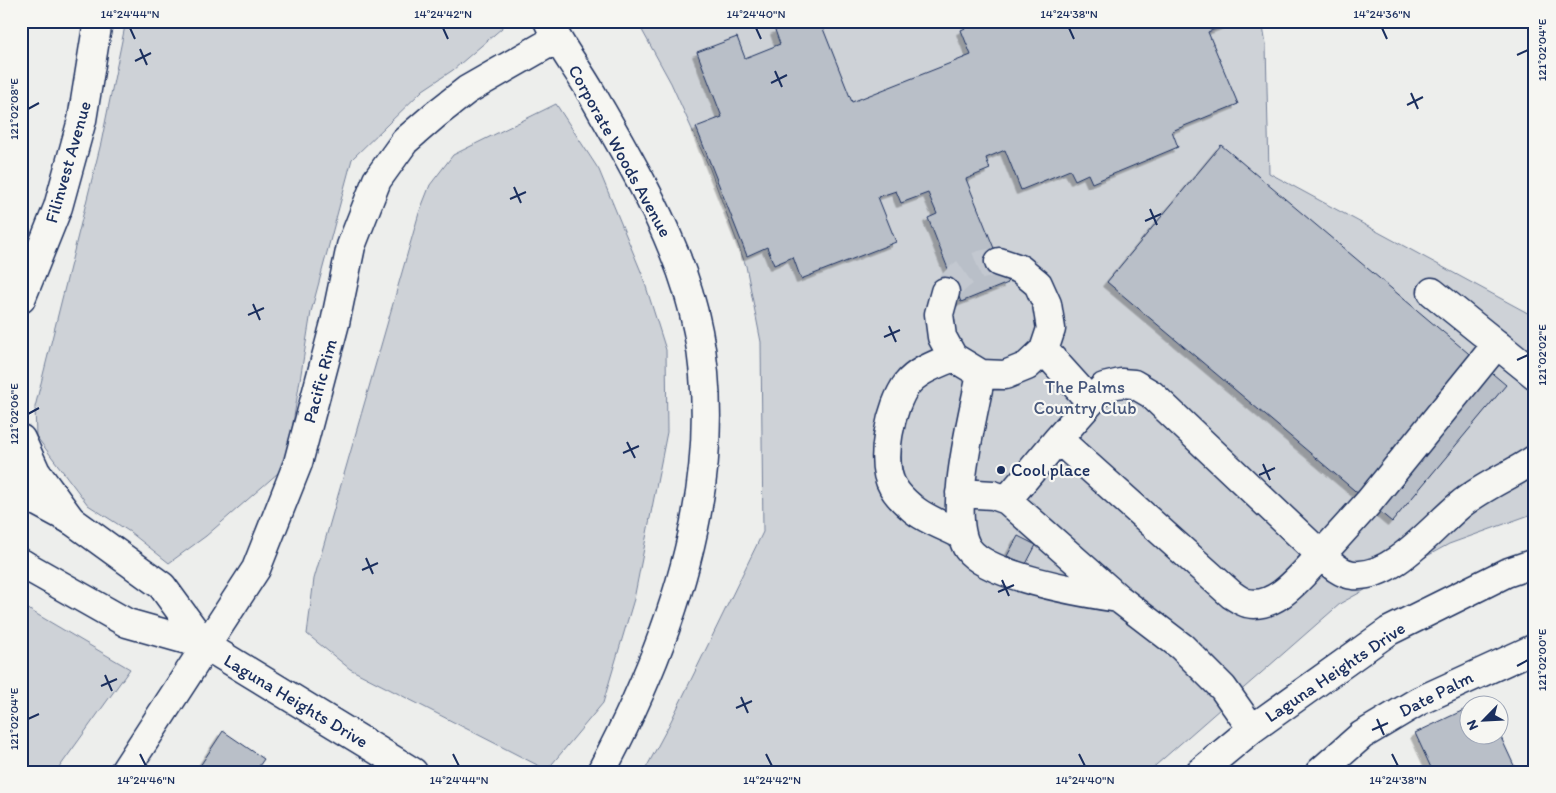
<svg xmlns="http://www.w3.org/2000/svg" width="1556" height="793" font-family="Itim,sans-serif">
<defs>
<filter id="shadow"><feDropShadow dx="-4.5" dy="4.5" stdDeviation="0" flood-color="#0004"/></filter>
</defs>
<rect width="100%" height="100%" fill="#edeeec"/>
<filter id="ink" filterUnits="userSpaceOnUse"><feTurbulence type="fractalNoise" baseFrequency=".02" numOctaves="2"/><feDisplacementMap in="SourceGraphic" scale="10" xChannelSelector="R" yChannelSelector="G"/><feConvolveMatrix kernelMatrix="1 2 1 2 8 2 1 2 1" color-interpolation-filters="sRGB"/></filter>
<g filter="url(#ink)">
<path fill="#ced2d7" stroke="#74809a" d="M126,21h374l2,7 -49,42 -30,20 -71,69 -41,153 -25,154 -80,70 -37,27 -39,-31 -42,-27 -52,-69 -1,-29 66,-264z
M637,21h625l4,24 3,128 266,144v196l-86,31 -108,59 -193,169h-504l25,-47 94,-193 -2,-190 -15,-76 -36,-97 -39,-86z
M556,104l43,66 43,104 24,76 1,82 -33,167 -31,104 -56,67 -197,-101 -43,-35 7,-55 105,-366 11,-28 23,-30z
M21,605l109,64 -74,103h-35z"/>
<path fill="#b9bfc8" stroke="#1b2f5e" filter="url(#shadow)" d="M796,21h24l32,81 119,-47 -10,-25 19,-9h255l-27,11 30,72 -66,27 6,16 -86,36 -4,-9 -13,6 -5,-10 -49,20 -16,-40 -19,8 4,11 -24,10 42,104 -47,19 -33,-84 9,-4 -9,-21 -27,10 -5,-12 -18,6 18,45 -95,37 -8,-22 -19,8 -7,-18 -20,9 -51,-129 26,-10 -25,-65 40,-15 8,21 35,-14 -5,-14z
M1221,145l285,240 -114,137 -285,-240z
M1018,536l18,9 -10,19 -19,-8z
M1468,708v28h30v-5l19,41h-84l-18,-39z
M223,731l41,28 -9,13h-59z"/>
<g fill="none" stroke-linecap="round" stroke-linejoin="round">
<path stroke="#c3c8d0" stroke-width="28" stroke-dasharray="28 14" stroke-linecap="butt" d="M945,292c15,-19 30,-29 54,-30"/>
<defs>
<path id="minor" d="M548,21c12,26 30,48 44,73 29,51 60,103 82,158 72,172 10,364 -73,520
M945,292l-6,22 3,23 11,20 28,17 24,1 22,-9 17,-16 7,-21 -4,-25 -9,-20 -18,-15 -21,-7
M1432,292l103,83
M1497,344l-129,159 -47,52c9,8 19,19 32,20 39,4 79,-47 107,-70 23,-19 50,-29 75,-46
M1044,350l46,51
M953,357c-15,7 -35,13 -46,27 -16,21 -29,78 -14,103 4,7 12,15 18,20 11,11 36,20 51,28
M981,374c-7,39 -35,143 -13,175 20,28 117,44 150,49
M1121,383l13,1 17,10 170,161c-18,18 -44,55 -74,48 -5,-1 -10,-5 -15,-8l-174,-156 46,-52z
M21,493l50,27 91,66 43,59
M960,493l33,2 14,5 111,98 64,49 41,41 29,41
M1007,500l51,-61
M21,563l106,60 78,22 208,127
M124,772l132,-203 42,-106 37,-140 16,-77 26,-66 28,-39 30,-26 32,-25 89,-51
M1200,772l52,-43 137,-98 117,-58 29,-10
M1320,772l42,-37 57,-34 116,-53"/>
<path id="major" d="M21,299l37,-92 24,-87 16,-99
M21,439l15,33 35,48
M21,564h2"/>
</defs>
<use href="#minor" stroke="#1b2f5e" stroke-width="31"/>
<use href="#major" stroke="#1b2f5e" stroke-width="31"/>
<use href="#minor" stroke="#f6f6f2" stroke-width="28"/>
<use href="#major" stroke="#f6f6f2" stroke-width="28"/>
</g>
</g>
<path fill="none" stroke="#1b2f5e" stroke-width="2" d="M130,28l5,11M443,28l5,11M756,28l5,11M1069,28l5,11M1382,28l5,11M140,49l7,16M1517,55l11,-5M135,61l16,-8M775,71l7,16M771,83l16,-8M1411,93l7,16M1407,105l16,-8M28,109l11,-6M514,187l7,16M510,199l16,-7M1150,209l7,16M1145,221l16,-7M253,304l7,16M248,315l16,-7M889,326l7,16M884,337l16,-7M1517,360l11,-5M28,414l11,-6M627,442l8,16M623,453l16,-7M1263,464l7,16M1259,475l16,-7M366,558l7,16M362,570l16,-7M1002,580l7,16M998,592l16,-7M1517,666l11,-6M105,675l7,16M101,686l16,-7M741,697l7,16M736,708l16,-7M28,719l11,-5M1377,719l7,16M1372,730l16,-7M140,754l6,12M453,754l6,12M766,754l6,12M1079,754l6,12M1392,754l6,12"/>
<circle fill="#1b2f5e" stroke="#f6f6f2" stroke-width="2" cx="1001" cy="470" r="5"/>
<g text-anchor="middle" stroke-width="4.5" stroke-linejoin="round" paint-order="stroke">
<g font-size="18" fill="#1b2f5e" stroke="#f6f6f2">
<text transform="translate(620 151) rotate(61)" y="6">Corporate Woods Avenue</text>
<text transform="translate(68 162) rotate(-74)" y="6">Filinvest Avenue</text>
<text transform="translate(320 381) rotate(-75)" y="6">Pacific Rim</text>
<text transform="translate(1335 672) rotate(-34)" y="6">Laguna Heights Drive</text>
<text transform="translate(1436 694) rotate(-27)" y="6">Date Palm</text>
<text transform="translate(296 701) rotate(31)" y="6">Laguna Heights Drive</text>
</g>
<g font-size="18" fill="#48587c" stroke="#f6f6f2">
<text x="1085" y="393">The Palms<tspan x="1085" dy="21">Country Club</tspan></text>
</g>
<g font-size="18" fill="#1b2f5e" stroke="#f6f6f2" text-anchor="start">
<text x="1011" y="476">Cool place</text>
</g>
</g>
<rect width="1556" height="793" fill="none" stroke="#f6f6f2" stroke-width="55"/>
<g transform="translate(1484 720) rotate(246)"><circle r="24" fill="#f6f6f2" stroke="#9ea6b7"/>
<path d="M0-4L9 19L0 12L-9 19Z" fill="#1b2f5e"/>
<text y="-8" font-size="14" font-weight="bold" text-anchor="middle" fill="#1b2f5e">N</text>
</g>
<rect x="28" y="28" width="1500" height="738" fill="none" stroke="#1b2f5e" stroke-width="2"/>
<g font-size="12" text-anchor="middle" fill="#1b2f5e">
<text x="130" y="18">14°24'44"N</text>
<text x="443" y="18">14°24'42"N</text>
<text x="756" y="18">14°24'40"N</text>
<text x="1069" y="18">14°24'38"N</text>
<text x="1382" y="18">14°24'36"N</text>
<text transform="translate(1542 50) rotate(-90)" y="4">121°02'04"E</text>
<text transform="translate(14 109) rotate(-90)" y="4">121°02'08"E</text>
<text transform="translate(1542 355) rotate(-90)" y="4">121°02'02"E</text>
<text transform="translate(14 414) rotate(-90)" y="4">121°02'06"E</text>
<text transform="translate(1542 660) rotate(-90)" y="4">121°02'00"E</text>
<text transform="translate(14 719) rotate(-90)" y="4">121°02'04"E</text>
<text x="146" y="784">14°24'46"N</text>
<text x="459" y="784">14°24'44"N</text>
<text x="772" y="784">14°24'42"N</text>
<text x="1085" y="784">14°24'40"N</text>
<text x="1398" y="784">14°24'38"N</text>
</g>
</svg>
